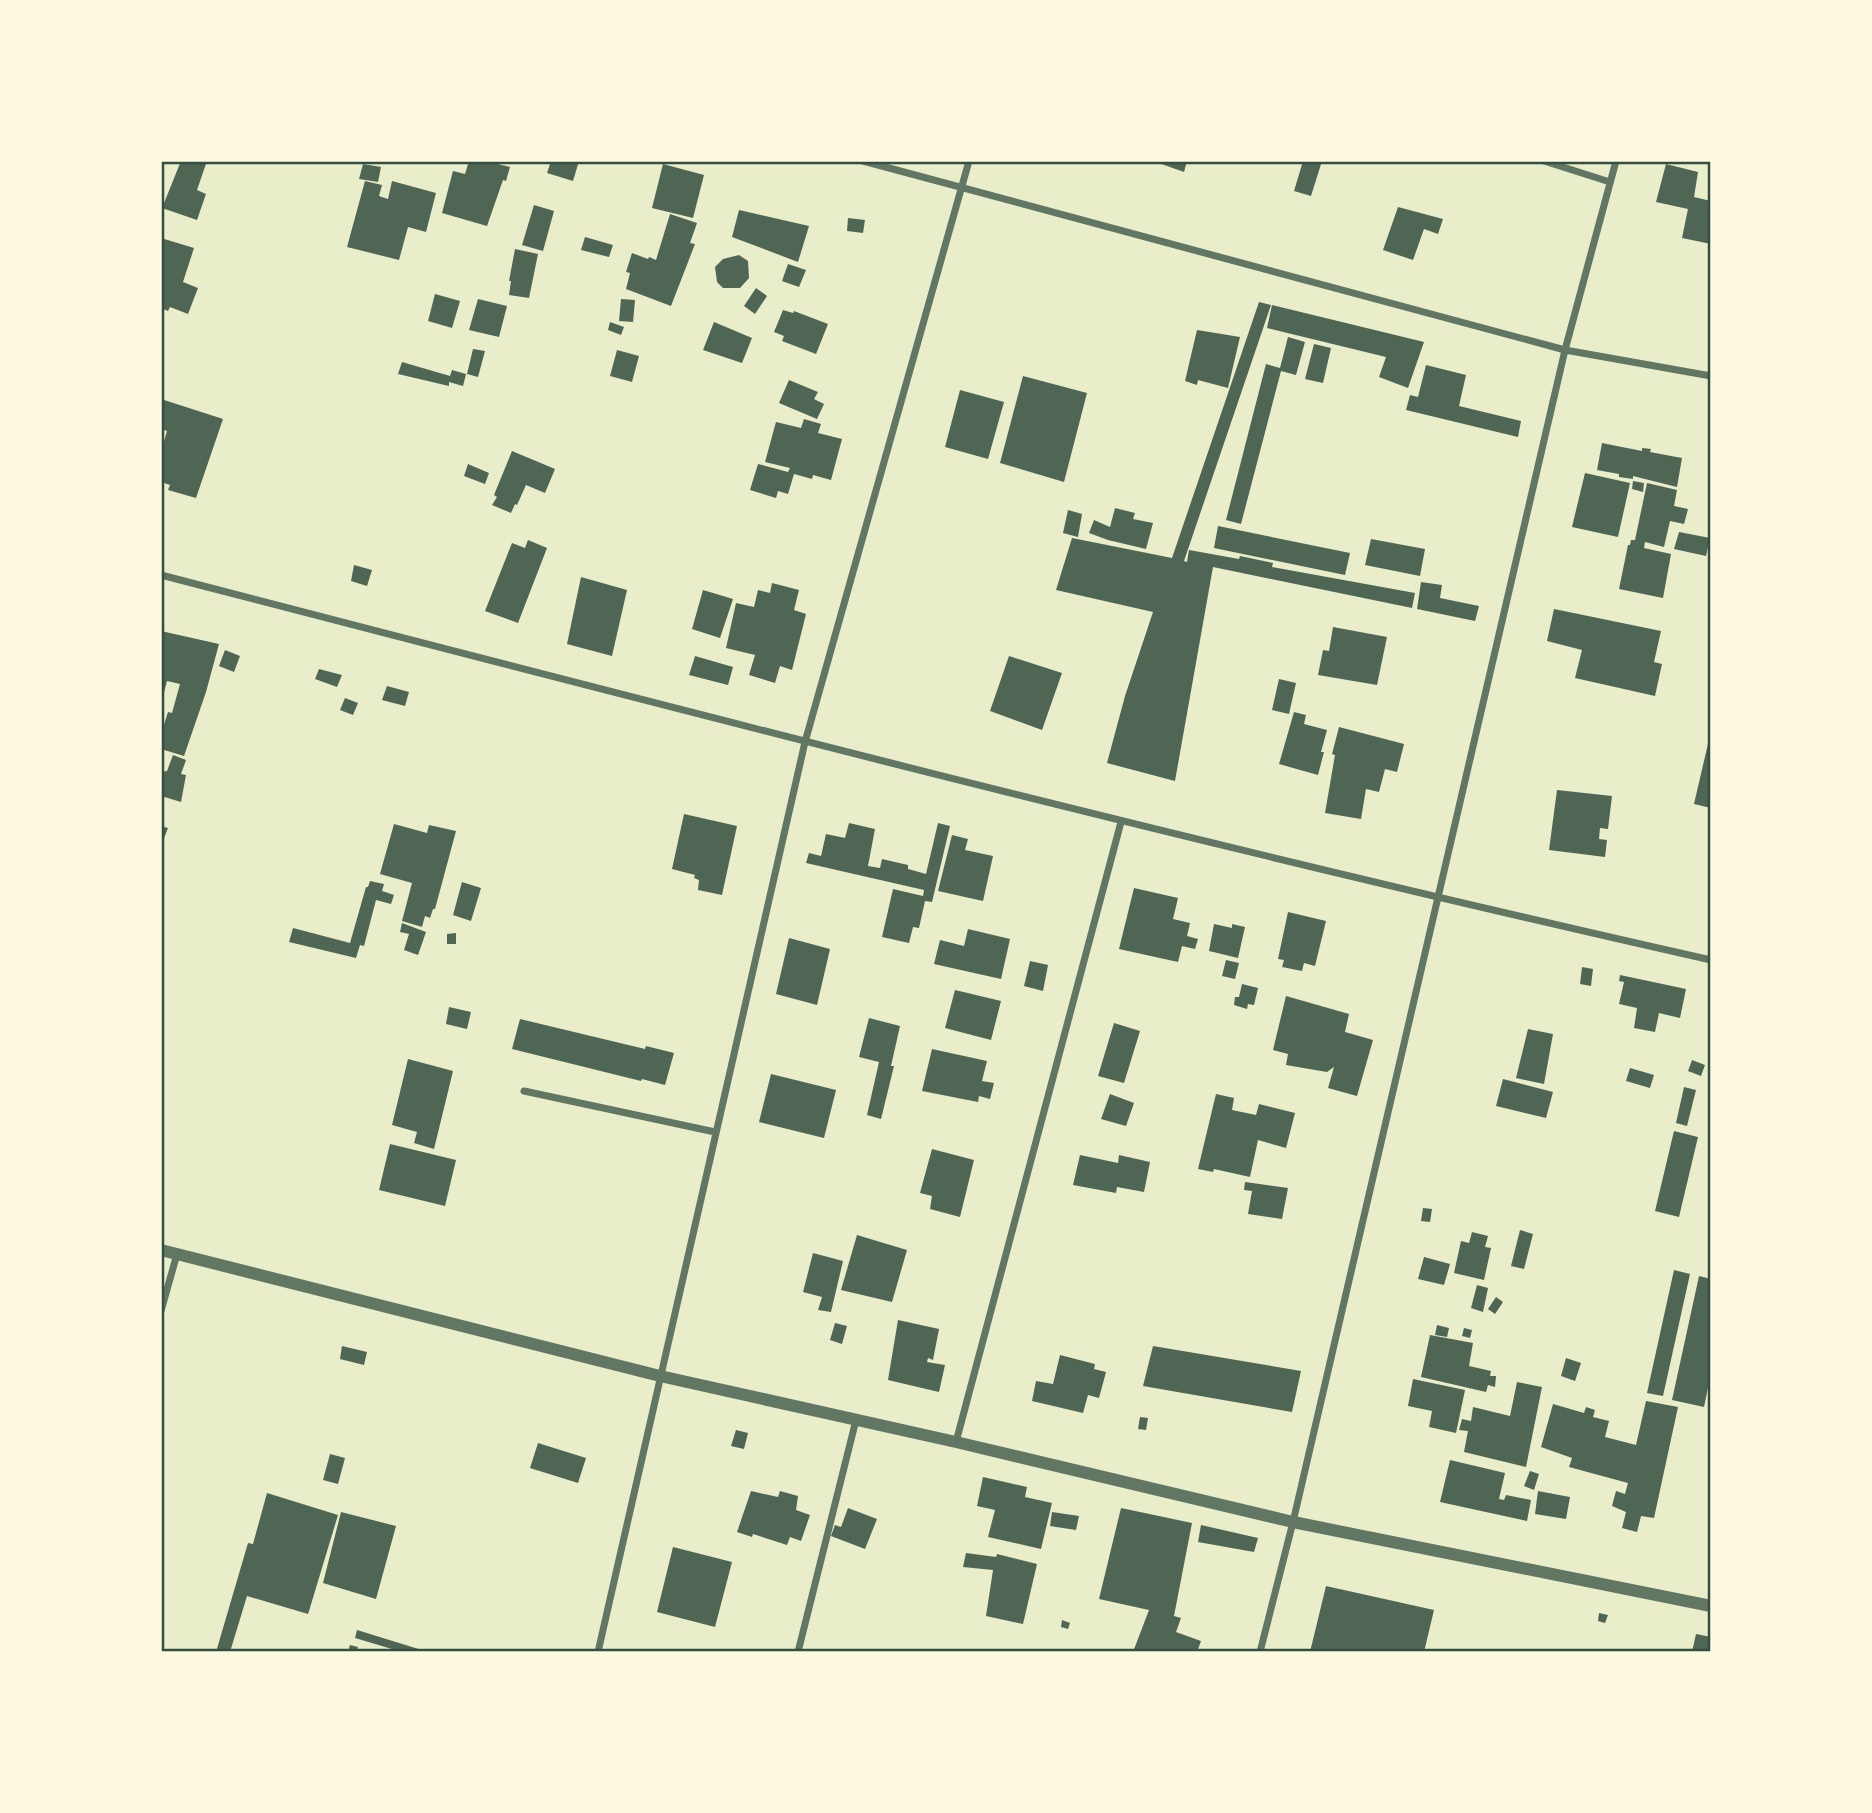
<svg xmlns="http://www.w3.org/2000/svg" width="1872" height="1813" font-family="'Work Sans',sans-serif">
<rect width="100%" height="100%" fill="#e9edc9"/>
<path fill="#4f6655" d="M181,161h26l-10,29 9,4 -9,26 -35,-12z
M469,161h17l24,6 -4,14 -3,-1 -16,46 -45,-13 11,-42 12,3z
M551,161h28l-6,20 -26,-8z
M1153,161h34l-3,11z
M1303,161h19l-11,35 -17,-5z
M363,164l18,3 -3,15 -19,-3z
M663,164l41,11 -11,43 -41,-10z
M1666,164l32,8 -4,25 17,4v43l-29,-6 6,-29 -32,-7z
M365,181l17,4 -3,11 9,3 4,-18 44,12 -10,39 -18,-5 -9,33 -52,-13z
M534,205l20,6 -11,40 -21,-6z
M1398,207l45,12 -5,15 -14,-5 -11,31 -30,-10z
M739,210l70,16 -11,36 -66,-25z
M670,214l27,9 -7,20 5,1 -24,62 -45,-17 4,-16 -4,-1 6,-19 16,6 1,-2 7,3z
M848,218l17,2 -2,13 -16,-2z
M585,237l28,8 -4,12 -28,-7z
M161,238l33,10 -11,34 15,6 -10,26 -18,-7 -2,4 -7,-3z
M515,249l23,5 -9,44 -20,-3 2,-14h-2z
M739,255l9,6 1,17 -9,10h-17l-6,-6 -2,-15 8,-8z
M788,264l18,6 -7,17 -17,-6z
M756,288l11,8 -12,18 -11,-8z
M435,294l25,7 -8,27 -24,-7z
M478,299l29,7 -8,31 -30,-7z
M621,299l14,1 -2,22 -14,-1z
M1259,302l12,3 -87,256 3,1 2,-12 50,9 1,-3 33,7 -1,4 143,26 -3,15 -199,-41 -38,214 -68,-18 18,-67 28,-84 -97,-22 16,-52 100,20z
M1272,305l152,37 -16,46 -29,-11 7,-20 -119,-29z
M783,310l10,3 1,-2 34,13 -12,30 -34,-13 2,-5 -10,-4z
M610,322l14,5 -3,8 -13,-5z
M714,322l38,16 -10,25 -39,-13z
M1197,330l43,7 -12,51 -30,-8 -1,5 -12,-4z
M1288,337l17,5 -9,33 -15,-4 -40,153 -15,-4 40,-156 14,4z
M1314,344l17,4 -8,35 -18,-4z
M473,349l12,2 -7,26 -11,-3z
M617,350l22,6 -7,26 -22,-6z
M402,362l48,14 2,-6 14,4 -3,12 -14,-4v4l-51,-12z
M1426,365l40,10 -7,31 62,15 -3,16 -112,-27 4,-15 8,2z
M1023,376l64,17 -23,89 -64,-19z
M789,380l29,12 -4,7 10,5 -7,15 -38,-16z
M960,390l44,12 -16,57 -43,-12z
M161,399l62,20 -27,79 -28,-8 2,-5 -9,-3v-30l6,-21 -6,-2z
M804,419l17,5 -3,9 24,6 -11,41 -18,-5 -1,4 -18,-5 -6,20 -10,-3 -2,7 -26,-8 8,-26 30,8 2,-4 -25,-6 11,-40 25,6z
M1602,443l40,8v-3l9,1 -1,3 32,6 -5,29 -44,-11v3l-14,-2v-3l-22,-4z
M512,451l43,18 -10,24 -19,-8 -9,20 -2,-1 -4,9 -19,-8 5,-8 -3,-2z
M468,464l21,9 -4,11 -21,-8z
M1585,473l45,10 -12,54 -46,-10z
M1633,481l11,2 -1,9 -11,-3z
M1647,483l30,7 -3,16 14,3 -4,15 -14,-3 -6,26 -19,-5 -1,6 27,6 -8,44 -44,-9 9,-44h2l1,-5h4z
M1115,508l20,5 -2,6 20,4 -7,26 -38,-9 -19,-7 5,-13 16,7z
M1068,510l14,4 -4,23 -15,-4z
M1218,526l132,27 -5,22 -131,-27z
M1679,532l31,6 -4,18 -32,-7z
M1371,539l54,10 -5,27 -55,-11z
M528,540l19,8 -29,75 -33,-12 27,-68 13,5z
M354,565l18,5 -5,16 -16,-5z
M581,577l46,13 -15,66 -45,-12z
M1421,582l21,3 -2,13 39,8 -4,15 -58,-12z
M772,583l27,7 -5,20 12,4 -14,56 -12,-4 -5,17 -26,-8 6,-20 -29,-7 10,-45 18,4 4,-17 12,3z
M703,590l30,9 -13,39 -28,-9z
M1554,609l107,22 -7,31 8,2 -7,32 -80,-18 7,-28 -35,-9z
M1333,627l54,10 -10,48 -59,-10 5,-25 6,1z
M161,631l58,13 -13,48 -22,64 -23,-7v-15l7,-22 4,1 8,-29 -13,-3 -6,23z
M225,650l15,6 -6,16 -15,-6z
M695,656l38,11 -5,18 -39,-10z
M1009,656l53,17 -20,57 -52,-19z
M319,669l23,6 -5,12 -22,-8z
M1279,679l17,4 -7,31 -17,-4z
M387,686l22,6 -4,14 -23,-6z
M345,698l13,5 -5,12 -13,-5z
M1294,712l12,3 -2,9 23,6 -6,22h3l-6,23 -39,-11z
M1339,727l65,17 -7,28 -12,-3 -6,23 -13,-3 -5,30 -36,-6 10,-58 -3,-1z
M1710,735h1v73l-17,-4z
M173,755l13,5 -5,14 5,1 -5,27 -20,-6v-24l6,-1z
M1557,790l55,6 -4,33 -8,-1 -1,11 8,1 -2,17 -56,-7z
M684,814l53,12 -15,69 -24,-5 1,-10 -5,-2 1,-3 -23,-6z
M849,823l26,6 -7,37 12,2 2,-9 26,6v4l18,5 12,-51 12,3 -18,76 -7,-1 -6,27 -6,-1 -4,16 -27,-6 11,-48 30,7 1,-6 -118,-27 3,-10 12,3 5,-22 19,4z
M394,824l33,9 2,-8 27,6 -21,78h-2l-3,9 -5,-2 -3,11 -20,-6 10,-38 -32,-9z
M161,826l7,2 -7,18z
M952,835l16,4 -3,11 28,6 -10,45 -45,-10z
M370,881l14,3 -2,7 12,4 -3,9 -15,-4 -12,46 -4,-1 -4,13 -67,-16 4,-14 57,15 16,-56h2z
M462,882l19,6 -10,33 -18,-6z
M1134,888l44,10 -5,21 17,4 -3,13 11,3 -3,10 -13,-3 -4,16 -59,-13z
M1288,912l38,9 -11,45 -11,-3 -2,8 -20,-4 2,-7 -6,-1z
M402,923l24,9 -8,23 -14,-5 5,-16 -9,-2z
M1214,924l18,4v-4l13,3 -7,31 -29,-7z
M968,929l42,10 -9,40 -67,-15 6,-24 24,6z
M456,933v11h-9v-10z
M789,938l41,11 -13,56 -41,-11z
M1226,960l13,3 -4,16 -13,-3z
M1030,961l18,4 -5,26 -19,-5z
M1582,967l11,2 -2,17 -11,-2z
M1620,975l66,14 -6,29 -21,-5 -4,19 -21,-4 3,-20 -18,-4 5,-22 -5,-1z
M1242,984l16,4 -4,17 -6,-1 -1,5 -13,-4 1,-8h4z
M955,990l46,11 -10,39 -46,-12z
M1286,996l63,18 -4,18 28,8 -16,56 -29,-8 6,-21 -7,5 -41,-7 2,-11 -15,-4z
M449,1007l22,5 -4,17 -21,-5z
M869,1018l31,8 -9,40h3l-13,53 -14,-4 12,-53 -20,-5z
M520,1019l125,30 1,-3 28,7 -9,32 -23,-6 -1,2 -129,-32z
M1114,1023l26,8 -16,52 -26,-7z
M1528,1029l25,5 -9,50 -28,-6z
M932,1049l55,12 -5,20 12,2 -4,16 -11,-3 -1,6 -56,-11z
M408,1059l45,12 -19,78 -20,-6 3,-11 -25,-7z
M1692,1060l13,5 -4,11 -13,-5z
M1630,1068l24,7 -4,13 -24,-7z
M771,1074l65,16 -12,48 -65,-16z
M1503,1079l50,13 -7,26 -50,-12z
M1684,1087l12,3 -9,36 -11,-3z
M1110,1094l24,9 -8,23 -25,-7z
M1216,1094l18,4 -2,12 24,5 3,-11 36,9 -9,35 -28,-8 -8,37 -36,-8 -1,3 -15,-3z
M1674,1131l24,6 -19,80 -24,-6z
M390,1144l66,16 -11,46 -66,-16z
M932,1149l42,11 -14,57 -30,-8 2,-13 -12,-3z
M1080,1155l38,8 1,-8 31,7 -6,30 -27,-5 -1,6 -43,-8z
M1245,1182l43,6 -6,31 -34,-5 4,-23 -8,-1z
M1423,1208l9,1 -2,13 -9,-1z
M1520,1230l13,4 -9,35 -13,-3z
M1472,1232l16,4 -3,11 6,1 -7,32 -30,-7 7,-32 8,2z
M857,1235l50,15 -15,52 -51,-12z
M813,1253l30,8 -12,51 -13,-2 4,-13 -19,-5z
M1424,1257l26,7 -6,21 -26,-6z
M1674,1270l16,4 -27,122 -16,-3z
M1699,1276l12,3v94l-7,34 -32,-7z
M1477,1285l11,3 -5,24 -12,-4z
M1496,1297l7,5 -8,12 -7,-5z
M898,1320l41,9 -6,31 -5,-2 -1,4 18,3 -6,27 -51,-12z
M835,1323l12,3 -5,18 -12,-4z
M1437,1325l12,3 -2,9 -12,-2z
M1464,1328l8,2 -2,8 -8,-2z
M1430,1335l43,8 -4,23 22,5 -1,5h6l-1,11 -7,-2 -2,7 -65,-15z
M342,1346l25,6 -3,13 -24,-6z
M1153,1346l148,25 -9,41 -149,-26z
M1060,1355l35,9 -1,5 12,3 -7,26 -11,-3 -5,18 -51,-12 4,-20 17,3z
M1566,1358l15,5 -6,18 -14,-5z
M1413,1379l52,11 -9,43 -27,-6 3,-16 -24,-5z
M1517,1382l25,5 -16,80 -62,-15 4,-21 -9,-1 3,-11 9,2 2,-14 37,9z
M1646,1401l32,6 -24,111 -13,-2 -4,16 -15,-4 4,-16 -14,-6 4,-15 9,3 3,-11 -59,-16 3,-9 -31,-11 12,-43 31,9 2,-6 9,3 -2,7 16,4 -4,16 31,8z
M1140,1417l8,1 -2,12 -8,-1z
M736,1430l12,3 -4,16 -13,-3z
M538,1443l48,15 -8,25 -48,-15z
M330,1454l15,4 -7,26 -15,-4z
M1450,1460l55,13 -6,26 5,1 2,-5 25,5 -4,21 -87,-19z
M1530,1471l9,3 -5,16 -10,-4z
M983,1477l44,10 -2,10 27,6 -11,46 -53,-12 7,-27 -18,-4z
M751,1491l27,6 2,-6 18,5 -2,14 14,5 -9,26 -11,-4 -3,8 -34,-11 -1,3 -15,-5z
M1538,1491l32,6 -4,22 -31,-5z
M267,1493l71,22 -29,96 -1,3 -61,-18 -17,56h-14l32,-109 5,1z
M848,1508l29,11 -12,30 -34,-13 4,-11 6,2z
M1121,1508l71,15 -18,93 7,2 -5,14 25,9 -4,11h-64l16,-42 -50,-11z
M341,1512l55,14 -20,73 -53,-16z
M1052,1512l27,4 -3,14 -26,-4z
M1201,1525l57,13 -4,14 -56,-10z
M673,1547l59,15 -17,65 -58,-15z
M966,1553l30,4 1,-3 40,10 -14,60 -37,-8 7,-46 -30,-3z
M1326,1586l108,24 -10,42h-114z
M1599,1613l9,2 -3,8 -7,-2z
M1062,1620l8,3 -2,6 -7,-2z
M357,1630l68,21v1h-23l-47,-14z
M1696,1634l15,3v15h-19z
M350,1645l8,2 -1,5h-9z"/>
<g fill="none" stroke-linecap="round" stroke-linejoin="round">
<path stroke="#617663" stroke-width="7" d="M863,161l702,189 146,26
M1544,161l66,21
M161,575c515,134 1030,268 1550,385
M524,1091l191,41
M161,1311l16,-57
M956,1442l165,-620
M598,1652l207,-910 164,-581
M798,1652l58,-232
M1260,1652l33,-130 272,-1172 51,-189"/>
<path stroke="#617663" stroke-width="12" d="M161,1250l499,126 296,66 337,80 418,84"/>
</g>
<rect width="1872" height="1813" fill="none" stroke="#fefae0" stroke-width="326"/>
<rect x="163" y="163" width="1546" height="1487" fill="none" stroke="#344e41" stroke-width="2.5"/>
</svg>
